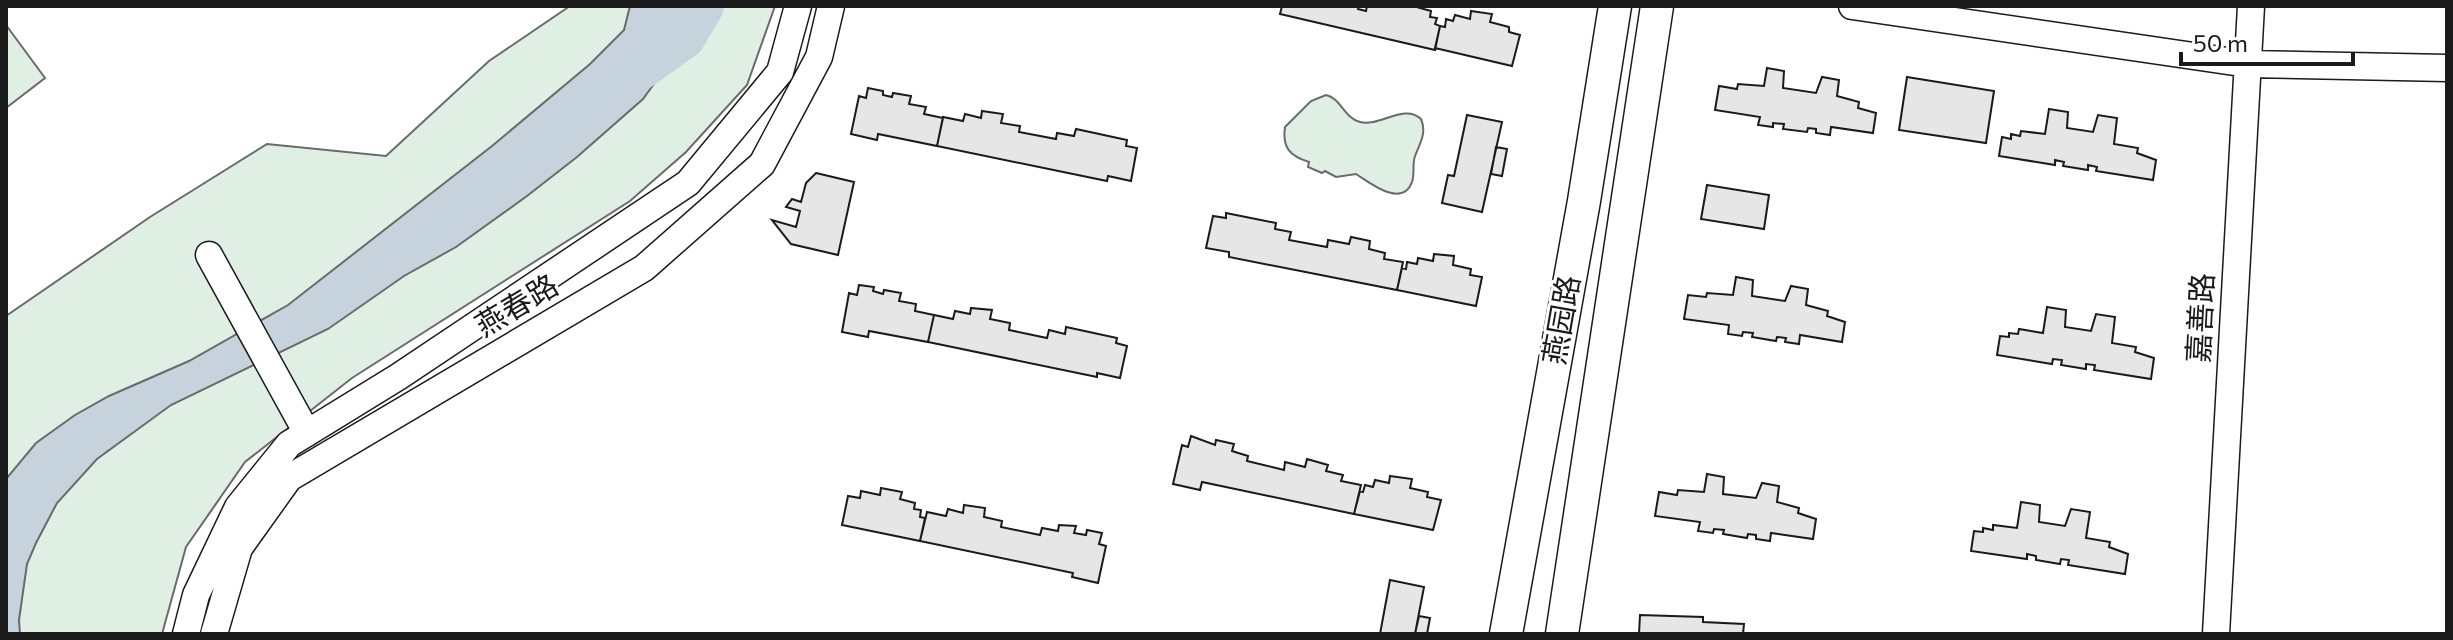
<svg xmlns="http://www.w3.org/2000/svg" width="2453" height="640" font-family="Commissioner,'Noto Sans SC',sans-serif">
<rect width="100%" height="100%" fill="#fff"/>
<path fill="#e0efe3" stroke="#6a6a6a" stroke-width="2" d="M570,6h205l-28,79 -61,67 -56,49 -278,177 -107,84 -59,85 -24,87h-156v-318l144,-99 117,-73 119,12 103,-95z
M6,25l39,53 -39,30z
M1326,95c15,3 18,23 34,27 20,5 44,-19 61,-3 6,14 -1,24 -6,37 -3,8 0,18 -3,26 -10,27 -43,0 -56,-8l-20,3 -11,-6 -3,2 -14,-6 1,-5c-19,-6 -27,-14 -24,-35l26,-26z"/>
<path fill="#c6d2dc" stroke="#6a6a6a" stroke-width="2" d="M630,6h57l-13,50 -31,43 -66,58 -50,39 -71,51 -52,29 -76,53 -157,76 -74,54 -40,44 -21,40 -9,21 -8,56 1,14h-14v-155l30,-36 39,-28 34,-19 80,-35 99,-56 204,-159 98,-82 34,-34z"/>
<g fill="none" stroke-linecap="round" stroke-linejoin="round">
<path stroke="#c6d2dc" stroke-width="42" d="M632,75l52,-37 19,-32"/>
</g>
<path fill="#e6e6e6" stroke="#1a1a1a" stroke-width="2" d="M1282,6h77l-1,3 8,2 1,-5h46l18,5 -1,6 7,1 -2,6 5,2 -5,24 -155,-36z
M1471,11l21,3 -2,8 19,5v5l11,3 -8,31 -77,-18 5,-22 5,1 1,-8 7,2 2,-6 15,4z
M1767,68l17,3 -1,17 33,5 6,-16 17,3 -2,16 22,6 -1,6 18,5 -3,20 -42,-6 -1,8 -14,-2v-4l-8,-1 -1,4 -24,-3 1,-5 -11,-1v4l-15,-2 2,-8 -45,-7 4,-24 18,3 1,-5 26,2z
M1907,77l87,14 -8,52 -87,-13z
M868,88l15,3v4l9,2 1,-4 18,3 -2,8 17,3 -2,7 19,4 -6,28 -59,-12 -1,6 -26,-6 8,-38 7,2z
M2049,109l19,3 -1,16 26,4 5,-17 19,3 -3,26 24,4 -1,5 19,7 -3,20 -57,-9 1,-4 -9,-2v5l-25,-4 1,-4 -9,-2v5l-56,-9 3,-19 9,2v-5l9,2 1,-5 24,3z
M982,111l21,3 -2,9 19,3 -1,6 37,7 1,-6 17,3 2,-7 51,11 -1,6 11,2 -6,33 -23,-5 -1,5 -170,-35 6,-29 20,4 2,-7 16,4z
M1467,115l35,7 -20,90 -40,-9 6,-28 6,1z
M1496,147l11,2 -5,27 -11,-2z
M816,173l38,9 -16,73 -47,-11 -19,-24 24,7 4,-16 -14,-4 6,-8 9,3 5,-19z
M1707,185l62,10 -5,34 -63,-10z
M1226,213l50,10 -1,6 16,3 -2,8 38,7 1,-7 21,4 2,-7 19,4 -1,8 16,4 -1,6 19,3 -6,28 -168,-33v-5l-23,-4 7,-32 13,2z
M1434,254l20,2 -1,9 18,4 -1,6 12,2 -6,29 -79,-16 5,-22 4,1 1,-7 10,2 1,-6 15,3z
M1736,277l17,3 -1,16 33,5 6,-15 17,3 -2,16 22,6 -1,5 18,6 -3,20 -42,-7 -1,9 -14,-2 1,-4 -9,-1 -1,4 -24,-4 1,-4 -10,-1 -1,4 -14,-2 1,-9 -45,-6 4,-24 18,2 1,-4 26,2z
M859,285l15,2 -1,4 10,3 1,-4 17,3 -2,8 17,3 -1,7 19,4 -6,27 -59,-11 -1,6 -26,-5 7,-39 8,2z
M2047,307l19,3 -1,17 26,4 5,-17 19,3 -3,26 24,4 -1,5 19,6 -3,21 -57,-9 1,-5 -9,-1v5l-25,-4 1,-5 -9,-1 -1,5 -55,-9 3,-19 9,1v-4l9,1 1,-5 24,4z
M971,308l21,2 -2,9 20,4 -1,7 38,8 2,-8 16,4 1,-7 51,11 -1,5 11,3 -7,32 -23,-5v4l-169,-35 6,-27 19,4 2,-8 15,3z
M1191,436l24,9 1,-5 18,4 -2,7 16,5 -1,5 37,9 1,-8 20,5 2,-8 21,6 -2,6 17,4 -2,6 20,4 -7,29 -152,-32 -2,8 -27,-6 9,-39 6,2z
M1707,474l17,3 -1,17 33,4 6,-15 17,3 -2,16 22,6 -1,5 18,6 -3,20 -42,-6 -1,8 -14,-2v-4l-8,-1 -1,4 -24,-4 1,-4 -10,-1 -1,4 -15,-2 2,-9 -45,-6 4,-24 18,3 1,-5 26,2z
M1390,476l22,3 -2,9 18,4 -1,5 14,3 -8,30 -79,-16 6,-23 3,1 2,-7 8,2 2,-7 14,3z
M881,488l21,4 -2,7 15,4 -1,6 7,1 -1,7 5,1 -5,23 -78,-16 6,-29 12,2 1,-7 19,4z
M2021,502l19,3 -1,17 26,4 6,-17 19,3 -4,26 24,4 -1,5 19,7 -3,20 -57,-9 1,-5 -8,-1 -1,5 -24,-4v-4l-9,-2v5l-56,-8 3,-20 9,1v-4l10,2v-5l24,3z
M964,505l21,3 -1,9 18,4 -1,6 39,8 2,-7 16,3 1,-6 17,1 -2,7 12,2 1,-5 15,3 -3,11 7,2 -8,37 -26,-6 1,-4 -153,-32 7,-29 19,4 2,-7 15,4z
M1390,580l34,7 -9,47h-35z
M1640,615l63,2v5l41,2 -1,10h-104z
M1419,616l11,2 -3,16h-12z"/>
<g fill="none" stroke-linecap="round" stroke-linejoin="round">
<defs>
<path id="minor" d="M1852,6l396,58 199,4
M209,255l98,178
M186,634l10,-39 42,-88 51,-63 109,-67 290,-194 92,-111 18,-66
M214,634l25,-86 50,-70 355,-210 118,-104 57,-107 12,-51
M2216,634l35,-628"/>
<path id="major" d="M1506,634l78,-433 31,-195
M1562,634l95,-628"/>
</defs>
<use href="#minor" stroke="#1a1a1a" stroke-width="29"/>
<use href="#major" stroke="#1a1a1a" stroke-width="35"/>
<use href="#minor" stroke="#fff" stroke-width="26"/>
<use href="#major" stroke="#fff" stroke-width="32"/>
</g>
<g text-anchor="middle" stroke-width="6" stroke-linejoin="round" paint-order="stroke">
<g font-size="30" fill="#1a1a1a" stroke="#fff">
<text transform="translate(517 306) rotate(-31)" y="10">燕春路</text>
<text transform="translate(2201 318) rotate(-87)" y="10">嘉善路</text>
<text transform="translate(1562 320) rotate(-80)" y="10">燕园路</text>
</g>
</g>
<rect width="2453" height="640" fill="none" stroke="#1a1a1a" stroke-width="16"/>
<path d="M2181 52v12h172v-12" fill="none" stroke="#1a1a1a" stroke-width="4"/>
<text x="2193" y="52" font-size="24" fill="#1a1a1a" stroke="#ffffff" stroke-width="6" paint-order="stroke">50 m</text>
</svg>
